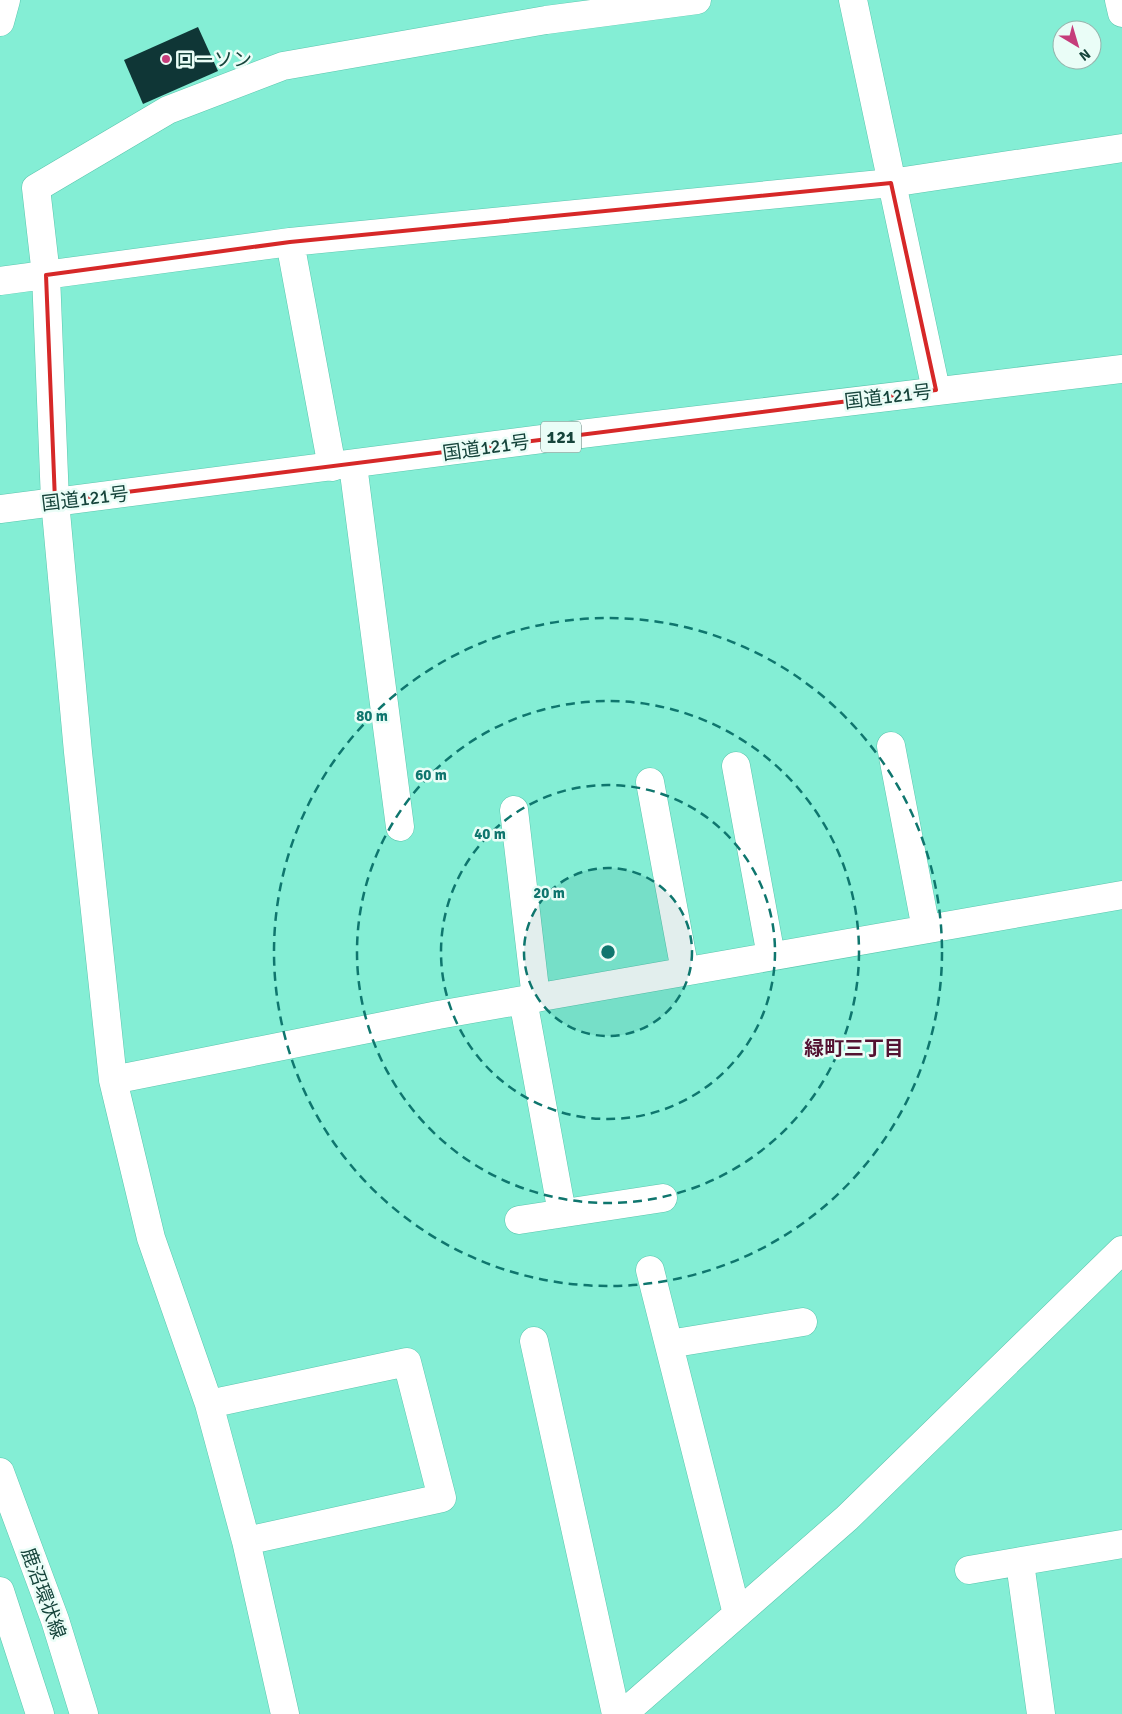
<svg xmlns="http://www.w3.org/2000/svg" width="1122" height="1714" font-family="Signika,'Noto Sans JP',sans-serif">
<rect width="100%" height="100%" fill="#84eed5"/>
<path fill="#0f3636" d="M198,27l20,44 -75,33 -19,-44z"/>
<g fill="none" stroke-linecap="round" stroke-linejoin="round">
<defs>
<path id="minor" d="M853,0l83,390
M1119,0l3,13
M290,242l42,225
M0,281l290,-39 601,-59 231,-35
M353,465l47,362
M891,746l35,183
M736,766l35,190
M650,782l35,189
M514,810l22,188
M523,1000l39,213
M113,1080l325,-65 684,-120
M519,1220l144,-22
M650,1270l87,344
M534,1341l82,373
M669,1344l134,-22
M209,1404l198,-42 35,136 -196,43
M1020,1563l21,151
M969,1570l153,-26
M285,1714l-39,-173 -37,-137 -58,-166 -38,-158 -35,-328 -23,-251 -9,-226 -10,-87 132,-78 115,-44 263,-46 151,-20
M623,1714l224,-196 275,-268"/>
<path id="major" d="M0,22l6,-22
M0,1472l55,148 29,94
M0,1591l40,123"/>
<path id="highway" d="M0,509l589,-76 533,-64"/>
</defs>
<use href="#minor" stroke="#5ac6ae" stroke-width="29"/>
<use href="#major" stroke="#5ac6ae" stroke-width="29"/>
<use href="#highway" stroke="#5ac6ae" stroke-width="29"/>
<use href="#minor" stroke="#fff" stroke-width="28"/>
<use href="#major" stroke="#fff" stroke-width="28"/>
<use href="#highway" stroke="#fff" stroke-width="28"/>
</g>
<path fill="none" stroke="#d62828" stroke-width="4" stroke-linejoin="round" d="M891,183l45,207 -881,111 -9,-226 244,-33z"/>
<circle cx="608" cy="952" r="84" fill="#0f766e" fill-opacity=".12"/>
<g fill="none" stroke="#0f766e" stroke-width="2.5" stroke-dasharray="9 6">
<circle cx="608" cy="952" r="84"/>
<circle cx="608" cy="952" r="167"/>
<circle cx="608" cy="952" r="251"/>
<circle cx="608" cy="952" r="334"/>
</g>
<circle fill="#c53d7b" stroke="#eafdf7" stroke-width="2" cx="166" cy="59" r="5"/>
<g text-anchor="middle" stroke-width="5" stroke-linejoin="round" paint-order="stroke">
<rect fill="#eafdf7" stroke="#567c73" stroke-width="1" x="541" y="421.5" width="40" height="31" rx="4"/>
<g font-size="18" font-weight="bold" fill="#16443b">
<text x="561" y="443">121</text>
</g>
<g font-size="19" fill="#16443b" stroke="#eafdf7" text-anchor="start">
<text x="176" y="66">ローソン</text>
</g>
<g font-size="19" fill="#16443b" stroke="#eafdf7">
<text transform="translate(888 396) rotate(-7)" y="7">国道121号</text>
<text transform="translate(486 447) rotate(-8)" y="7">国道121号</text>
<text transform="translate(85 498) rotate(-7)" y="7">国道121号</text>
<text transform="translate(44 1593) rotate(70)" y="7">鹿沼環状線</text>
</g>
<g font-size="20" font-weight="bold" fill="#531231" stroke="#eafdf7">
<text x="854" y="1055">緑町三丁目</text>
</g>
</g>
<circle cx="608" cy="952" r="8" fill="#0f766e" stroke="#eafdf7" stroke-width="2.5"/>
<g font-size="15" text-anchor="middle" font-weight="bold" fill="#0f766e" stroke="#eafdf7" stroke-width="5" stroke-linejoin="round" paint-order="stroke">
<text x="372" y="721">80 m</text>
<text x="431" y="780">60 m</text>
<text x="490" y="839">40 m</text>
<text x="549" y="898">20 m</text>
</g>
<g transform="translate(1077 45) rotate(142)"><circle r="24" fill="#eafdf7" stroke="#95b3ac"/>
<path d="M0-4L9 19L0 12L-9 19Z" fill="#c53d7b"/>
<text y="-8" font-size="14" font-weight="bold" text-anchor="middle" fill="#16443b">N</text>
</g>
</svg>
